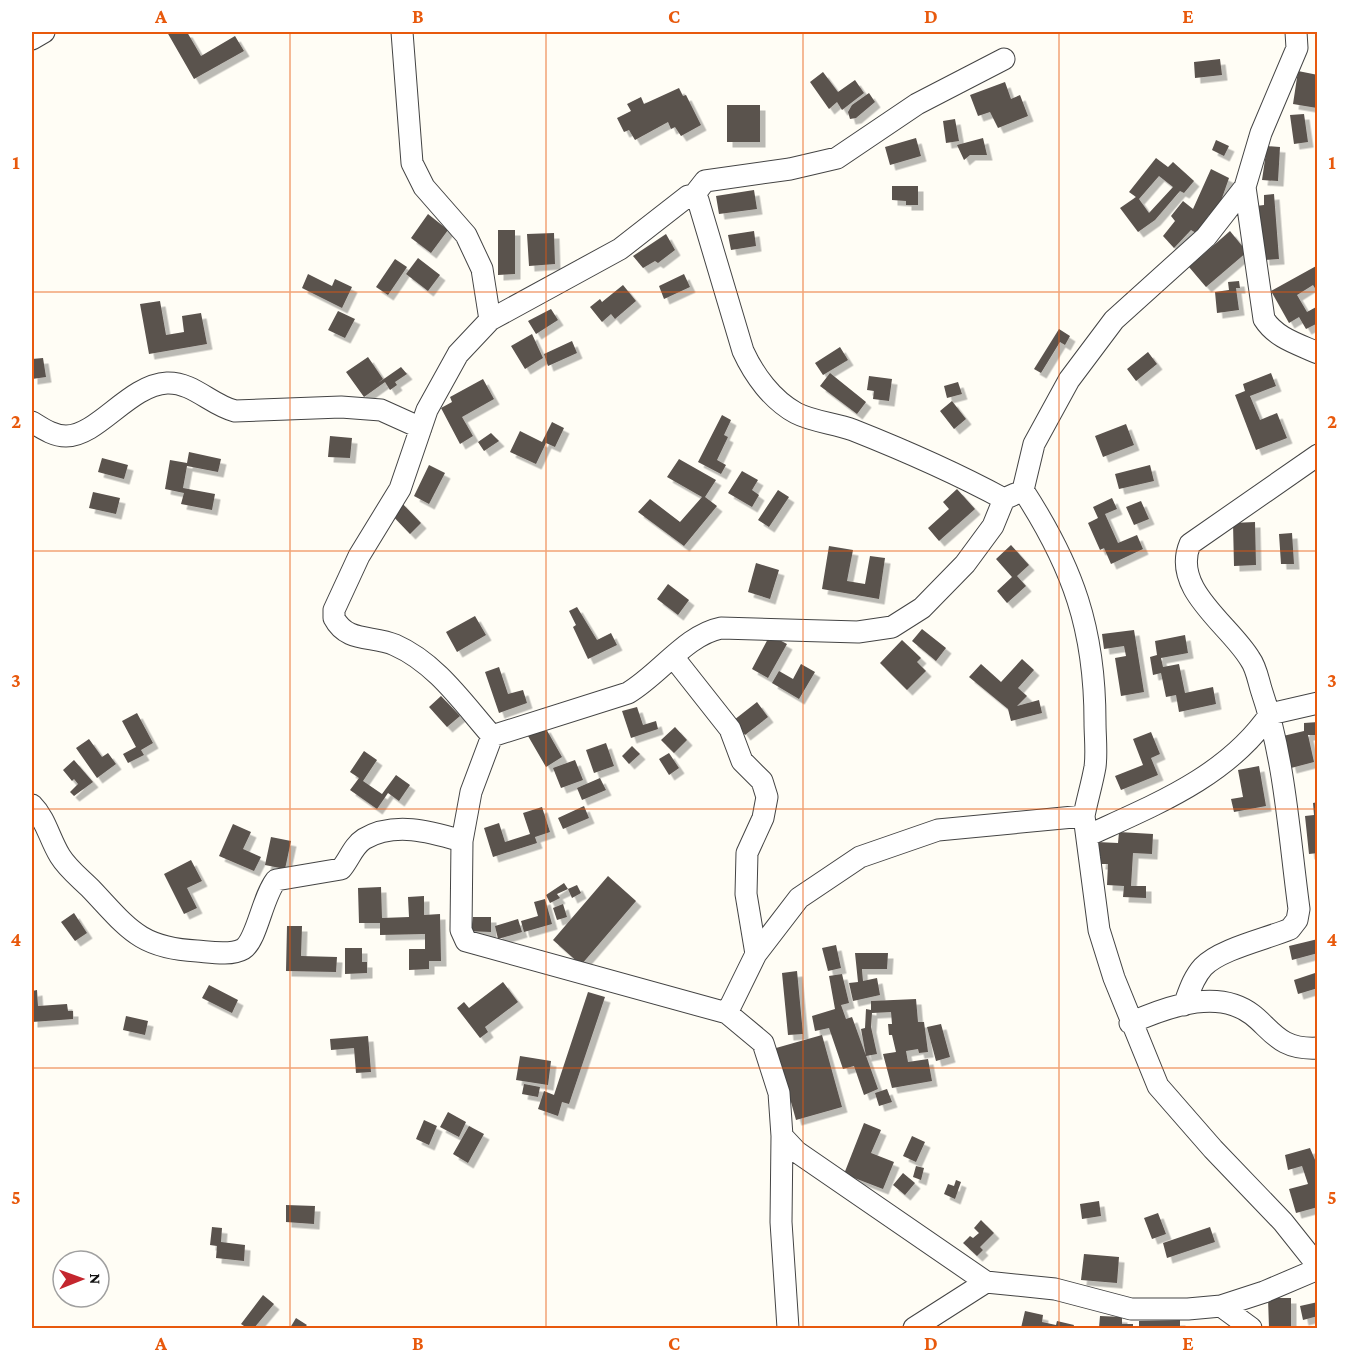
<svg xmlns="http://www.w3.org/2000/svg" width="1349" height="1360" font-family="'Crimson Pro',serif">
<defs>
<filter id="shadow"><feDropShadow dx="5.5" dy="5.5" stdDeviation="0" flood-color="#0004"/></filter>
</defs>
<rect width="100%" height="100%" fill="#fffdf5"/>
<path fill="#5a524d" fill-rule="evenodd" filter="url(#shadow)" d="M167,32h20l14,24 34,-20 9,15 -50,28z
M1220,59l2,16 -27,3 -1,-16z
M1298,71l20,4 -1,33 -24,-4z
M823,72l15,20 17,-12 9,13 -22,17 -5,-8 -8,7 -19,-27z
M1005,82l6,17 9,-4 8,21 -30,12 -8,-16 -12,4 -8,-21z
M679,88l4,8 3,-1 15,30 -20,11 -6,-9 -4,2 -3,-7 -33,18 -6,-10 -5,2 -7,-14 14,-7 -4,-7 14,-7 3,7z
M869,93l6,9 -19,16 -6,1 -2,-7 4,-7z
M727,105h33v37h-33z
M1304,114l4,28 -14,2 -4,-29z
M955,119l4,22 -13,2 -3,-22z
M916,138l5,18 -31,9 -5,-18z
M983,138l4,17h-17l-6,5 -7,-15z
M1216,140l13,6 -5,10 -12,-6z
M1267,146l13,1 -2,34 -16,-1z
M1156,158l12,9 5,-5 21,19 -10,12 -4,-2 -25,29 -17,12 -18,-24 16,-11 -7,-5zM1159,176l14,11 -24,26 -10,-14z
M1211,169l18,9 -14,40 -6,-3 -13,18 -5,-3 -17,18 -11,-12 12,-15 -4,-5 12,-15 10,8z
M892,186h26v19h-12v-4l-14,-1z
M754,190l3,19 -38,5 -3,-18z
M1274,194l5,65 -15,1 -3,-38h-4l-1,-16 8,-1v-10z
M428,214l20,16 -17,23 -20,-15z
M498,230h17v44l-17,1z
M754,231l2,15 -25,4 -3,-15z
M1230,231l17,21 -41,35 -17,-20z
M554,233l1,31 -26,2 -2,-32z
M666,234l9,16 -17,13 -3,-2 -12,7 -10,-12z
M418,258l22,17 -12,16 -22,-17z
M395,259l12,8 -19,28 -12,-8z
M1318,265v28l-5,-8 -16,10 10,17 11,-6v17l-12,6 -7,-12 -10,6 -18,-32z
M308,274l24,12 3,-7 17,8 -10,21 -40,-20z
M684,274l6,13 -26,12 -5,-13z
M1239,281l1,7h-4l3,22 -22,3 -2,-21 14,-2 -1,-8z
M623,285l13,16 -21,18 -4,-5 -9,8 -12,-15 10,-8 2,3z
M160,301l6,34 18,-3 -2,-16 19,-3 6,31 -58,10 -9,-50z
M551,309l7,11 -22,14 -8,-13z
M338,311l17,8 -10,19 -17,-8z
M1059,329l11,7 -5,9 -5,-3 -19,31 -7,-4z
M532,334l11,24 -18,11 -14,-23z
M572,341l5,12 -29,13 -4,-12z
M840,347l8,13 -25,15 -8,-12z
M1148,352l9,12 -21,17 -9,-12z
M368,357l15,22 -5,4 23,-16 6,7 -12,8 2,3 -7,5 -5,-8 -21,15 -18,-25z
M43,358l3,19 -14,2v-20z
M830,373l36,29 -9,12 -37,-28z
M1271,373l5,13 -26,10 10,24 17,-7 10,25 -31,12 -21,-55 10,-4 -2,-7z
M869,376l23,3 -3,22 -16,-2 1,-8 -7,-1z
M483,379l11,20 -32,18 11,19 -13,8 -19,-36 11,-6 -2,-5z
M958,382l4,12 -15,4 -3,-12z
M952,401l14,18 -12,10 -14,-18z
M722,415l9,5 -7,15 4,2 -11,23 9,5 -5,9 -23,-12z
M552,422l12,6 -9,19 -9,-4 -10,21 -26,-12 10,-21 22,11z
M1126,424l8,21 -31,12 -8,-21z
M491,433l8,8 -15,10 -6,-9z
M330,436l22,2 -2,20 -22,-1z
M189,452l32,7 -3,13 -31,-6 -4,22 32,6 -3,16 -31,-6 3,-11 -19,-4 5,-29 17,3z
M102,458l26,7 -4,14 -26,-7z
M679,459l37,21 -11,17 12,9 -33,40 -46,-34 12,-13 30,23 22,-25 -35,-20z
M429,465l16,8 -16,31 -15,-8z
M1150,465l4,16 -35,8 -4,-15z
M742,471l16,9 -6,10 7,5 -7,12 -24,-14z
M957,489l18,20 -36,32 -11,-13 21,-19 -6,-7z
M778,490l11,7 -20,30 -11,-7z
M93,492l27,6 -4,16 -27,-6z
M1112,498l5,11 -12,5 13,29 19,-8 6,14 -32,15 -7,-16 -4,2 -12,-27 10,-5 -5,-11z
M400,501l21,22 -11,11 -21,-22z
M1141,501l8,18 -15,6 -8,-18z
M1255,522l1,43 -22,1 -1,-43z
M1292,533l2,31h-13l-2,-30z
M1011,545l18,20 -12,11 9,10 -19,17 -10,-12 15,-14 -16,-18z
M829,546l24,4 -6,31 18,3 5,-28 15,2 -6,41 -57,-10z
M756,563l23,7 -9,29 -22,-7z
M668,584l21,16 -11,15 -21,-16z
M577,607l20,33 14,-7 6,12 -29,14 -15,-32 3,-2 -7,-14z
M475,616l11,19 -29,17 -11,-20z
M922,629l24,19 -10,13 -24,-20z
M1134,630l10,62 -23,4 -6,-38 11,-2 -2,-10 -20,3 -2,-15z
M770,635l17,9 -19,34 -16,-9z
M1185,635l3,18 -27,5 2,9 16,-3 6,29 28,-6 3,17 -37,8 -3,-17 -10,2 -5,-24 -8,2 -3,-18 7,-2 -2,-14z
M902,640l19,18 -4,4 9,9 -19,19 -27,-27z
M1022,659l12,11 -16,18 9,8 -10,10 22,-6 3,13 -31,8 -3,-12 -39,-32 12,-13 20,18z
M801,664l14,8 -16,27 -27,-16 7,-12 14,8z
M499,667l9,27 15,-4 4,13 -28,10 -14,-41z
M441,696l19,20 -13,11 -18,-20z
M757,702l11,15 -23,18 -11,-15z
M637,707l6,18 13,-4 2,8 -27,9 -9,-27z
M137,713l16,30 -12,7 3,5 -16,8 -5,-9 13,-7 -14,-26z
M1318,722v13h-10l6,27 -23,6 -8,-32 21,-5v-8z
M545,727l17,30 -16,10 -18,-31z
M675,727l12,13 -13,13 -13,-13z
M1151,732l9,22 -9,4 7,17 -37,15 -6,-14 28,-11 -10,-26z
M89,739l13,18 6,-4 8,11 -19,14 -21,-30z
M606,743l8,23 -20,7 -8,-23z
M632,746l8,8 -11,10 -7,-8z
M364,751l13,9 -14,21 19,13 14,-19 14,10 -11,16 -11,-8 -11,16 -27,-19 9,-12 -9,-6z
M669,753l10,15 -10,7 -10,-16z
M74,760l19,22 -19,14 -4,-4 8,-8 -4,-5 -2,2 -9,-11z
M575,760l8,20 -22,8 -8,-20z
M1259,766l7,40 -32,6 -3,-13 12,-2 -5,-27z
M600,778l6,12 -24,10 -5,-12z
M1318,802v51l-9,1 -4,-38 9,-1 -1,-12z
M584,806l5,12 -26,11 -5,-11z
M542,807l8,25 -15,5 2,6 -44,14 -9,-29 15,-5 6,19 25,-8 -7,-21z
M233,824l18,8 -8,17 18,8 -7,14 -35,-15z
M1119,832l34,2 -1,20 -19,-1 -2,33h15v12l-23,-1 1,-11 -17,-1 1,-21h-8l1,-8h-5l1,-14 21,1z
M271,837l20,4 -6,28 -20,-4z
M191,860l11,21 -15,7 10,20 -13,6 -20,-40z
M608,876l28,25 -55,64 -28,-25z
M564,883l4,6 -11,5 3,4 -10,5 -4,-8z
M577,885l4,8 -9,5 -4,-9z
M381,887l1,31 27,-1 -1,-20 16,-1v19l16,-1 1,47h-12v8l-20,1v-21h16v-15l-45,1v-12h-21l-1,-35z
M545,899l7,25 -28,8 -3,-11 17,-5 -4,-14z
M563,904l4,13 -10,3 -4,-12z
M74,913l13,20 -12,8 -14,-19z
M473,917h18v15l-25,-1v-7h6z
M518,919l4,13 -24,7 -3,-13z
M287,926h15l-1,30 36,1 -1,15 -50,-1z
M1318,939v14l-26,7 -3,-14z
M836,945l5,23 -13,3 -6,-23z
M345,948h17v14h5v11l-22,1z
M855,953h33l-1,16h-25l1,12 14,-3 3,17 -27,6 -4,-18 9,-1z
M797,971l6,63 -15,1 -6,-62z
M1318,972v16l-20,6 -4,-14z
M842,974l7,29 -8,2 5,14 6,-2 26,72 -14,6 -10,-29 -11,3 -14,-41 -14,3 -3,-15 23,-7 -6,-33z
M503,982l15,20 -33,25 3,5 -8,6 -23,-30 7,-6 5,6z
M209,985l29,15 -6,13 -30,-15z
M37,990l1,16 29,-2 1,7h5v8l-41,3v-31z
M588,992l17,5 -36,107 -7,-2 -4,14 -20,-7 6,-18 10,4z
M916,999l2,23h6l4,30 -9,1 -1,-4 -12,2 2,11 20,-3 4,22 -40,7 -9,-34 13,-2 -4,-17h-3l-1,-11h4l-1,-12 -19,1 -1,14 6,27 -11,2 -5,-27 4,-1 1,-19 5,1v-9z
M126,1016l22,5 -3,14 -22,-5z
M941,1024l9,33 -14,4 -9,-34z
M822,1035l20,72 -46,13 -20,-72z
M368,1036l3,36 -15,1 -2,-25 -23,2 -1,-11z
M520,1056l31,5 -3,24 -32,-5z
M524,1084l16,3 -2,10 -16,-3z
M887,1089l5,13 -13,4 -4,-13z
M448,1112l18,10 -7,15 -19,-10z
M424,1120l13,6 -8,19 -13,-6z
M864,1123l17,7 -10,23 23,9 -11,27 -39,-15z
M469,1126l15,8 -16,29 -15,-9z
M912,1136l13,6 -9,20 -13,-6z
M1310,1148l8,19v40l-22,6 -7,-24 19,-5 -6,-18 -14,4 -3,-15z
M916,1166l8,2 -3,12 -8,-3z
M903,1173l12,10 -10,12 -12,-10z
M956,1180l5,2 -6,17 -11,-5 4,-10 6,2z
M1099,1201l2,15 -19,3 -2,-15z
M286,1205l29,1 -1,18 -28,-2z
M1158,1213l8,21 -14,5 -8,-21z
M981,1220l13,13 -14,14 3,3 -6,6 -14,-13 7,-7 3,2 6,-5 -5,-5z
M212,1227l10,1 -1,14 24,3 -1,16 -28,-3 1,-12 -7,-1z
M1210,1227l5,15 -48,16 -4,-15z
M1084,1254l35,3 -2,26 -36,-3z
M263,1295l11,9 -20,24h-7l-6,-4z
M1268,1298h23v30h-22z
M1318,1302v14l-15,4 -3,-14z
M1025,1311l18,4 -1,7 14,3 1,-4 17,4 -1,3h-52z
M1100,1316l22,1v7h11v4h-34z
M296,1318l11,7 -3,3h-14z
M1180,1320v8h-41v-7z"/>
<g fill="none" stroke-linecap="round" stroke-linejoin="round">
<defs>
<path id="minor" d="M402,32l10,131 12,24 42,48 16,34 8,51 -32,34 -31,56 -27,79 -41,67 -25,54v8c13,25 38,17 61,27 41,18 68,58 97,91l-21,56 -9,49 -1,89 5,11 261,72 36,30 16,50 3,43 -1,86 7,106
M32,39l12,-7
M1245,187l19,132c12,19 34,25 54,34
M694,195l11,-14 85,-12 47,-11 80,-54 87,-45
M490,320l130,-71 68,-53 6,-1 4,5 45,151c11,24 29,49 53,62 17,9 39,10 57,17 53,21 101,42 151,69
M32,422c10,6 21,14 34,14 32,0 63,-51 101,-53 26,-1 44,22 68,28l106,-4 40,3 40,18
M674,658l56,71 12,32 20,20 5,16 -4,21 -16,35 -1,41 10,60
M492,736l136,-43c32,-19 58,-58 93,-65l137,4 34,-5 30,-19 43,-44 28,-38 11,-27 11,-5
M32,805c14,14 17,33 28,51 8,13 20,22 31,33 37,39 48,59 106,62 13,1 34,5 46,-2 14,-9 19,-51 33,-69l65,-11c8,-9 12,-23 23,-30 31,-18 67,-7 98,2
M1084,816l15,114 15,48 44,108 55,63 70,73 35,44
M1087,836c67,-31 140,-59 183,-122l48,-11
M1184,1005c5,-13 9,-27 19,-38 17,-18 63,-28 87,-38l7,-9 2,-11c-10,-74 -14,-150 -38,-220 -3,-10 -5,-22 -11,-30 -20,-34 -79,-70 -60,-115l128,-89
M727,1013l29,-59 43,-56 61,-41 78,-27 146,-14c3,-16 8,-32 11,-49 2,-14 0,-31 0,-45 0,-93 -22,-155 -72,-232l11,-46 35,-64 45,-60 92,-83 39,-50 16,-54 36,-85 -1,-16
M1130,1023c30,-13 71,-29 104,-18 36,12 35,46 84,43
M782,1136l15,16 189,130
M1221,1306l30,22
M914,1328l72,-46 69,7 76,20h57l33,-3 43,-14 54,-23"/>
</defs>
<use href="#minor" stroke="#444" stroke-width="23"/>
<use href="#minor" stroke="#fff" stroke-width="21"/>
</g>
<path fill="none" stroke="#e8590c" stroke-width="1.5" stroke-opacity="0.55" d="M290,32v1296M546,32v1296M803,32v1296M1059,32v1296M32,292h1286M32,551h1286M32,809h1286M32,1068h1286"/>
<rect width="1349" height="1360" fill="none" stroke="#ffffff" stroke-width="66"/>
<g transform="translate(81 1279) rotate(89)"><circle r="28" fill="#ffffff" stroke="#a0a0a0" stroke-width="1.5"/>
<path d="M0-4.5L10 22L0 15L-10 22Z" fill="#c4262e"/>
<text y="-9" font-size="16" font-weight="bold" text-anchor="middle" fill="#111111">N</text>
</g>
<rect x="33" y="33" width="1283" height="1294" fill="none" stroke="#e8590c" stroke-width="2"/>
<g font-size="20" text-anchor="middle" font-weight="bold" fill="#e8590c">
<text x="161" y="23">A</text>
<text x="418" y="23">B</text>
<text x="674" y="23">C</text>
<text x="931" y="23">D</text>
<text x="1188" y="23">E</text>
<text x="16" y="169">1</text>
<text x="1332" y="169">1</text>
<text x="16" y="428">2</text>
<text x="1332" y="428">2</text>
<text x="16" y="687">3</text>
<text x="1332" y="687">3</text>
<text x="16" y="946">4</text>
<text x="1332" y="946">4</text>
<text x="16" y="1204">5</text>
<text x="1332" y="1204">5</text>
<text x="161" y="1350">A</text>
<text x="418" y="1350">B</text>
<text x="674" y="1350">C</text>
<text x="931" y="1350">D</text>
<text x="1188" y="1350">E</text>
</g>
</svg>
